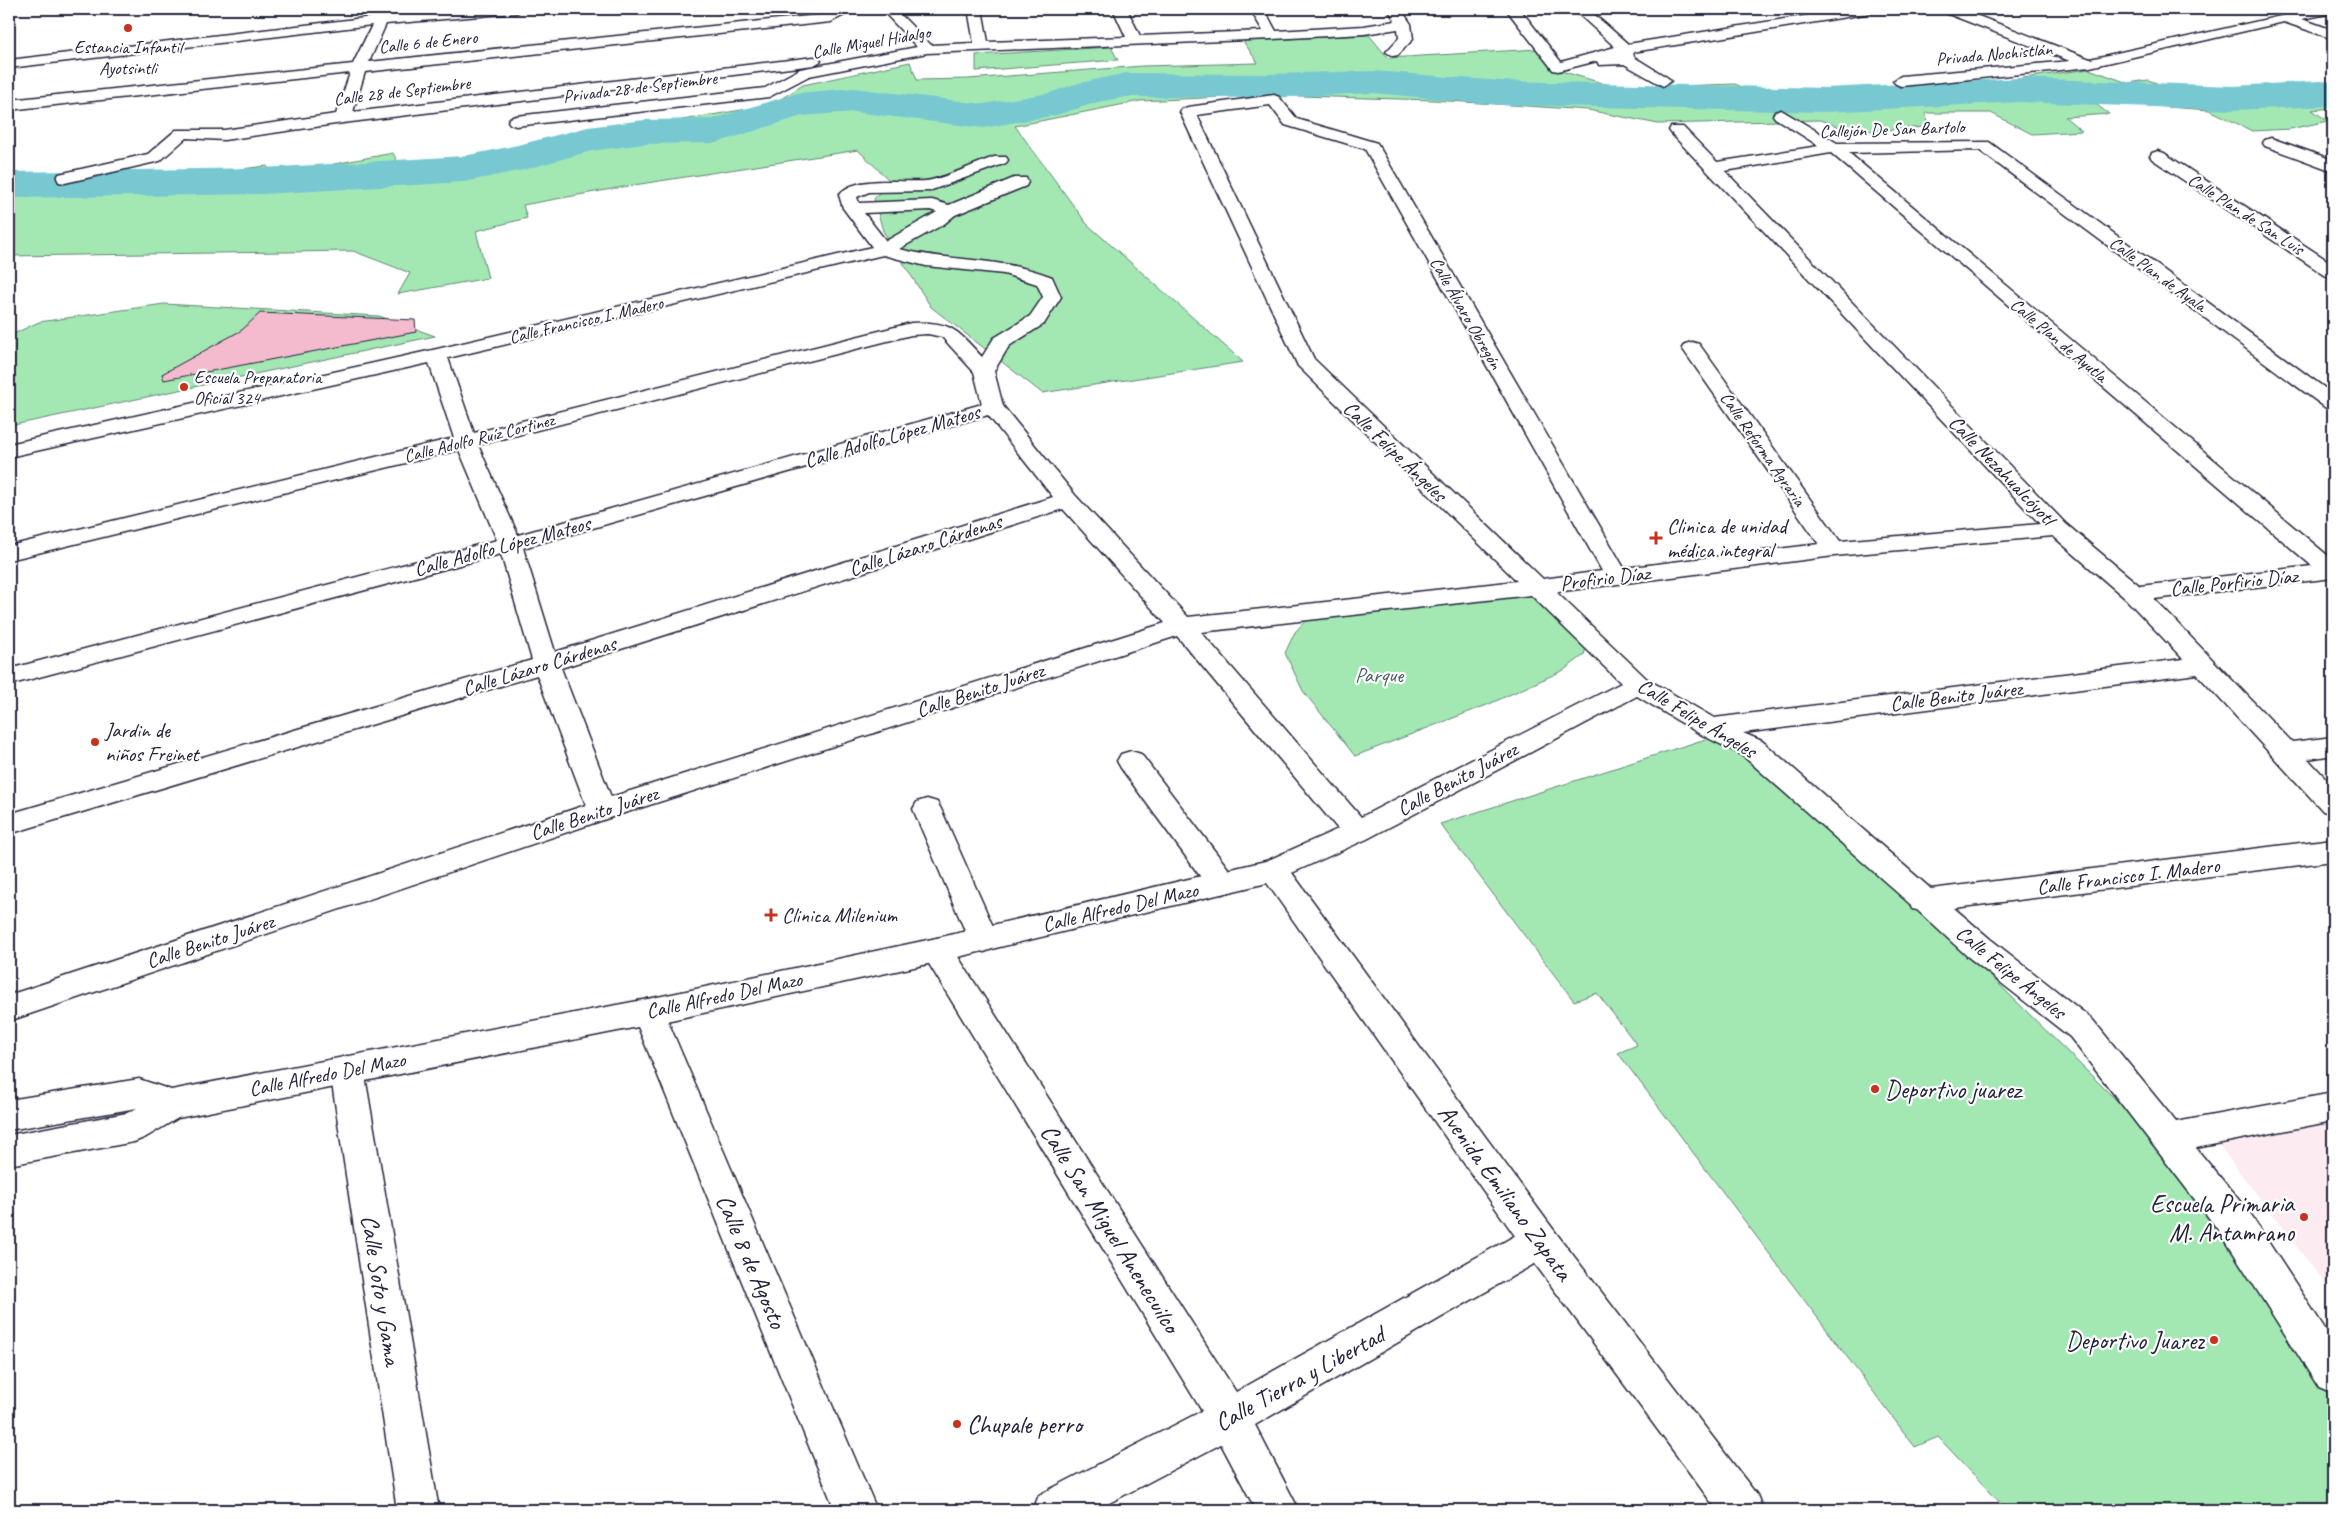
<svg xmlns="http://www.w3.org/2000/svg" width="2342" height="1519" font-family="Caveat,sans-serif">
<rect width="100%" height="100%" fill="#fff"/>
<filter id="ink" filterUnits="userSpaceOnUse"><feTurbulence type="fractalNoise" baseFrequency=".02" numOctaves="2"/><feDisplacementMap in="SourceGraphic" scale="10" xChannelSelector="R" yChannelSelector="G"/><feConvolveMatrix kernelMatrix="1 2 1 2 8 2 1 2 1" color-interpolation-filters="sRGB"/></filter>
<g filter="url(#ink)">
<path fill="#fcebf1" d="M375,9h100l-95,9z
M2333,1114v180l-118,-154z"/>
<path fill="#a3e8b3" stroke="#628577" d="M1369,35l19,23 150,-9 16,20 65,19 116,-4 21,9h92l109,-6 132,-18 39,14 20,-3 31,11 40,3 60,-7 54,3v18l-21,2 16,11 -38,8 -38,2 -42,-21 -117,-8 16,12 -44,3 17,14 -50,3 -41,-21h-65l1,14 -74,5 -33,-12 -162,4 -70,-14 -155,-10 -167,-5 -126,6 -125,25 72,98 156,138 -201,31 -111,-86 -48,-76 -9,-32 15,-19 -31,-30 -224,35 -111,20 4,13 -51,13 12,47 -90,16 12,-21 -57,-22 -344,5v-63l106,-1 108,-21 44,-5 5,8h35l27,-10 59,-11 11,22 61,-10 122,-29 184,-31 32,-20 107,-23 7,18 51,-1 175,-13 115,-3 -15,-22z
M1111,47l7,13 -142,11v-16z
M164,304l215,12 56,20 -426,90v-90l30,-14z
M1525,590l8,6 12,14 22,14 20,20 -3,11 -20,15 -77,35 -132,51 -52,-65 -18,-38 10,-21 14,-15z
M1740,728l545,539 -31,15 79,117v111h-326l-69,-73 -23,10 -297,-394 19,-8 -40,-52 -23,8 -134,-177z"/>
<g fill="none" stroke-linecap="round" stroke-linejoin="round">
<path fill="#78c8d2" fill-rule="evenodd" d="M1373,71l129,10 324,7 195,-10 212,8 87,-5 13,1v24l-100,4 -212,-8 -195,10 -324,-7 -129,-12 -105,5 -142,-1 -28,5 -41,13 -74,13 -129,-16 -52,4 -86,27 -72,1 -53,7 -68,19 -59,12 -201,12 -254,4v-26l254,-4 201,-12 54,-11 70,-18 56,-7 69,-1 84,-26 57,-5 129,16 66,-11 26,-9 51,-11 142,1z"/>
</g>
<path fill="#f4bbcf" stroke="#22223b" d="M260,313l155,7 1,12 -252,48 -2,-6 80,-44z"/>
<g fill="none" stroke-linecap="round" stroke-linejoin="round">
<defs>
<path id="minor" d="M468,9h55l-7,4 -130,11 -17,38 459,-48 11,-5h17l-25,13 -466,50 -12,40 461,-55 5,1 2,3 -7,4 -471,58 -119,17 -38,-2 -26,23 -95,22 -6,-1 -2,-4 2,-4 89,-20 28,-24h48l112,-16 14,-41 -341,37v-10l344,-36 19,-39 -363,43v-8l372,-44z
M881,9h14l36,36 43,-2 -6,-34h14l6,33 138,-5 -13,-28h14l13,27 123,-5 -13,-22h14l12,22 88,-5 31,-5 -5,-9 2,-3h9l10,15 2,15 -15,16 -5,1 -7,-4 13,-14 -1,-9 -34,5 -92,5 -345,14 -118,23 -40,21 -253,29 -6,-2 -2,-3 2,-3 6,-2 249,-28 35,-19 117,-22z
M1506,9h14l41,53 54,-15 -42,-38h15l40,35 219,-35h31l-7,4 -238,39 1,5 34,21 3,3 -8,5 -39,-22 -25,1 -2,-4 -39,10 -5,-1z
M1941,9h19l130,50 222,-50h21v4l-31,6 31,11v9l-49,-17 -194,45 -189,19 -5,-2 -3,-3 8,-5 169,-15 -127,-49z
M1274,95l5,2 18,22 80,24 247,425 195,-24 -137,-196 3,-4 7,-2 7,2 141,197 200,-17 -369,-391 -2,-3 2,-3h12l34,35 102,-16 -44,-28 -2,-3 2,-3 6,-2 56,33 152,-1 344,252v16l-7,-2 -347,-258 -130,3 484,407v18l-179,21 138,143 41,-5v18l-25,4 25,27v28l-10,-3 -126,-137 -454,59 19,8 169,148 402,-50v22l-379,47 35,30 103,81 84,103 157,-29v28l-137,27 52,63 85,130v53l-14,-6 -97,-153 -152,-198 -103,-81 -50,-46 -5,-1 -2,-5 -168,-149 -42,-21 -63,-38 -270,143 -93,42 -10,-3 -5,-8 5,-8 74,-33 -161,-193 -565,181 -603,204v-26l577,-190 -49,-130 -528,159v-20l523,-154 -31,-106 -492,131v-16l488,-129 -38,-90 -450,110v-14l445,-108 -25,-75 -420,94v-13l428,-95 435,-102 -29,-39 -4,-13c14,-20 64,-12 86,-14 16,-1 52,-18 69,-24h12l2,3 -2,3 -77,28 -60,1 -12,5 2,6 73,-3 17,5 65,-27h12l2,4 -2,4 -71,29 -11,9 -45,25c51,13 103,8 153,28l9,20 -17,27 -35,22 -15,25 9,35 72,89 113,122 329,-36 -219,-215 -118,-254 2,-3 6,-2zM1270,105l15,20 80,24 237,422 -59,8 -229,-220 -117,-244zM1831,153l481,413 -172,20 -74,-62 -341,-353zM930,210l7,2 -51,29 -22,-28zM883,255l43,11 78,8 33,10 6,13 -13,19 -36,22 -12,19c-26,-28 -31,-36 -71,-34l-437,110 -26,-75zM928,334l14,3 32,35 8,32 -464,131 -40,-90 433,-110zM988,415l65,82 -498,155 -32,-104zM1063,509l102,114 -554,174 -50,-129zM2053,536l73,63 57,60 -469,59 -67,-39 -91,-87 278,-36zM1531,595l90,88 -260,134 -160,-185z
M2271,138l62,22v11l-68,-25 -2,-3 2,-3z
M2158,151l6,2 169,111v13l-7,-1 -174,-117 -2,-3 2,-3z
M1131,751l10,3 92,121 4,8 -4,8 -11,3 -11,-3 -90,-123 -4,-7 4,-7z
M927,799l10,3 4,7 58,131 -4,8 -11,4 -11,-4 -4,-8 -56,-131 4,-7z
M937,938l11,3 288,451 291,-163 13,-5 13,5 5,12 -5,12 -298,172 44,85h-43l-35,-66 -125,66h-63l6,-15 163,-84 -276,-452 -5,-9 5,-9z
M648,999l11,4 5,9 213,498h-42l-203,-498 5,-9z
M347,1056l12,4 5,10 75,440h-42l-67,-440 5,-10z"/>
<path id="major" d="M1274,859l10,3 269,367 204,266 6,15h-46l-190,-257 -260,-370 -330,79 -289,63 -470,93 -32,19 -12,5 -125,23v-30l118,-22 10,-5 -128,22v-30l130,-21 32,11 477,-91 289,-61z"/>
</defs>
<use href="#minor" stroke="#22223b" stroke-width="3"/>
<use href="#major" stroke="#22223b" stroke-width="3"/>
<use href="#minor" fill="#fff" fill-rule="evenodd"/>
<use href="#major" fill="#fff" fill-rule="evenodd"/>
</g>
</g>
<g fill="#c8321e" stroke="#fff" stroke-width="2">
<circle cx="128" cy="28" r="5"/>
<circle cx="184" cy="387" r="5"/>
<path d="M1653.5 530.5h5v5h5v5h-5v5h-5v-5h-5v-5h5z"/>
<circle cx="95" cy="742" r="5"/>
<path d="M768.5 907.5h5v5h5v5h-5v5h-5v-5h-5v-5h5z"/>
<circle cx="1875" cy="1089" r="5"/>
<circle cx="2304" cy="1217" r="5"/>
<circle cx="2214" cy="1340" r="5"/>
<circle cx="957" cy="1424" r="5"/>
</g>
<g text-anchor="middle" stroke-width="4.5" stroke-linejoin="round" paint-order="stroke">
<g font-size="18" fill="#22223b" stroke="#fff">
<text transform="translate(428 42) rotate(-6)" y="6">Calle 6 de Enero</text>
<text transform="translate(871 42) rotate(-10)" y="6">Calle Miguel Hidalgo</text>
<text transform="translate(1994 54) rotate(-5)" y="6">Privada Nochistlán</text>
<text transform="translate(640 87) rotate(-7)" y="6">Privada 28 de Septiembre</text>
<text transform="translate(402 91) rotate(-7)" y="6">Calle 28 de Septiembre</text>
<text transform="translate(1892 129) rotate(-2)" y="6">Callejón De San Bartolo</text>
<text transform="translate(2246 214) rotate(33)" y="6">Calle Plan de San Luis</text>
<text transform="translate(2158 274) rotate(36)" y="6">Calle Plan de Ayala</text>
<text transform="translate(1466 313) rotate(60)" y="6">Calle Álvaro Obregón</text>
<text transform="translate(586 320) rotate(-13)" y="6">Calle Francisco I. Madero</text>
<text transform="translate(2059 340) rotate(40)" y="6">Calle Plan de Ayutla</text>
<text transform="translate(479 438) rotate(-14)" y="6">Calle Adolfo Ruíz Cortinez</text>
<text transform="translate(1763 449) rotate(55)" y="6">Calle Reforma Agraria</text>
</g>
<g font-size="18" fill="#22223b" stroke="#fff">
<text x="128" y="53">Estancia Infantil<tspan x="128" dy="21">Ayotsintli</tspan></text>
<text x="194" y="383" text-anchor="start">Escuela Preparatoria<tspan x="194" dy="21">Oficial 324</tspan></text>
</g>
<g font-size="21" fill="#22223b" stroke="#fff">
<text transform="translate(892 436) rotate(-16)" y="7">Calle Adolfo López Mateos</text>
<text transform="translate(1395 451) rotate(44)" y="7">Calle Felipe Ángeles</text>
<text transform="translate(2002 470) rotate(46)" y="7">Calle Nezahualcóyotl</text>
<text transform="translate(925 545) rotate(-18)" y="7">Calle Lázaro Cárdenas</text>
<text transform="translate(502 546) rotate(-15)" y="7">Calle Adolfo López Mateos</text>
<text transform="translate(1605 578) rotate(-7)" y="7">Profirio Díaz</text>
<text transform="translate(2234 582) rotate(-6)" y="7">Calle Porfirio Díaz</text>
<text transform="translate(539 666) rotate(-17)" y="7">Calle Lázaro Cárdenas</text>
<text transform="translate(980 690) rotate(-18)" y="7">Calle Benito Juárez</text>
<text transform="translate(1956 696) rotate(-7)" y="7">Calle Benito Juárez</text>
<text transform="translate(1697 718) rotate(31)" y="7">Calle Felipe Ángeles</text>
<text transform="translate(1457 779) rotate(-28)" y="7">Calle Benito Juárez</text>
<text transform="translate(594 813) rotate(-18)" y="7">Calle Benito Juárez</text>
<text transform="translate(2128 876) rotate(-7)" y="7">Calle Francisco I. Madero</text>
<text transform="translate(1120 907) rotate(-13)" y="7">Calle Alfredo Del Mazo</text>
<text transform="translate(210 941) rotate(-18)" y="7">Calle Benito Juárez</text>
<text transform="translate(2011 972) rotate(39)" y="7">Calle Felipe Ángeles</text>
<text transform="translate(724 995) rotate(-12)" y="7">Calle Alfredo Del Mazo</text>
<text transform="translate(327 1074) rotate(-11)" y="7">Calle Alfredo Del Mazo</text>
</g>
<g font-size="21" fill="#22223b" stroke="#fff" text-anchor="start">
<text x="1667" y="533">Clinica de unidad<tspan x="1667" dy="24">médica integral</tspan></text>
<text x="105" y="737">Jardin de<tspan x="105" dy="24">niños Freinet</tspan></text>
<text x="782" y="922">Clinica Milenium</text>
</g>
<g font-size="21" fill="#495d5f" stroke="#fff">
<text x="1379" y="682">Parque</text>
</g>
<g font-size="25" fill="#22223b" stroke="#fff" text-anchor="start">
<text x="1885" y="1098">Deportivo juarez</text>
<text x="2294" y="1212" text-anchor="end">Escuela Primaria<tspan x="2294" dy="29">M. Antamrano</tspan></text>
<text x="2204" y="1349" text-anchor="end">Deportivo Juarez</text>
<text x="967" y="1433">Chupale perro</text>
</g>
<g font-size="25" fill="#22223b" stroke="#fff">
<text transform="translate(1506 1192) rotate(54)" y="9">Avenida Emiliano Zapata</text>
<text transform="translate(1111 1228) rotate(58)" y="9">Calle San Miguel Anenecuilco</text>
<text transform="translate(752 1261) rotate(67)" y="9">Calle 8 de Agosto</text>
<text transform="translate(382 1290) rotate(81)" y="9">Calle Soto y Gama</text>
<text transform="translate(1299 1378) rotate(-29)" y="9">Calle Tierra y Libertad</text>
</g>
</g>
<rect width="2342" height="1519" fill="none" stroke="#fff" stroke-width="30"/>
<rect x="15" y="15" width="2312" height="1489" fill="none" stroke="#22223b" stroke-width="2" filter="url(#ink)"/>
</svg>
